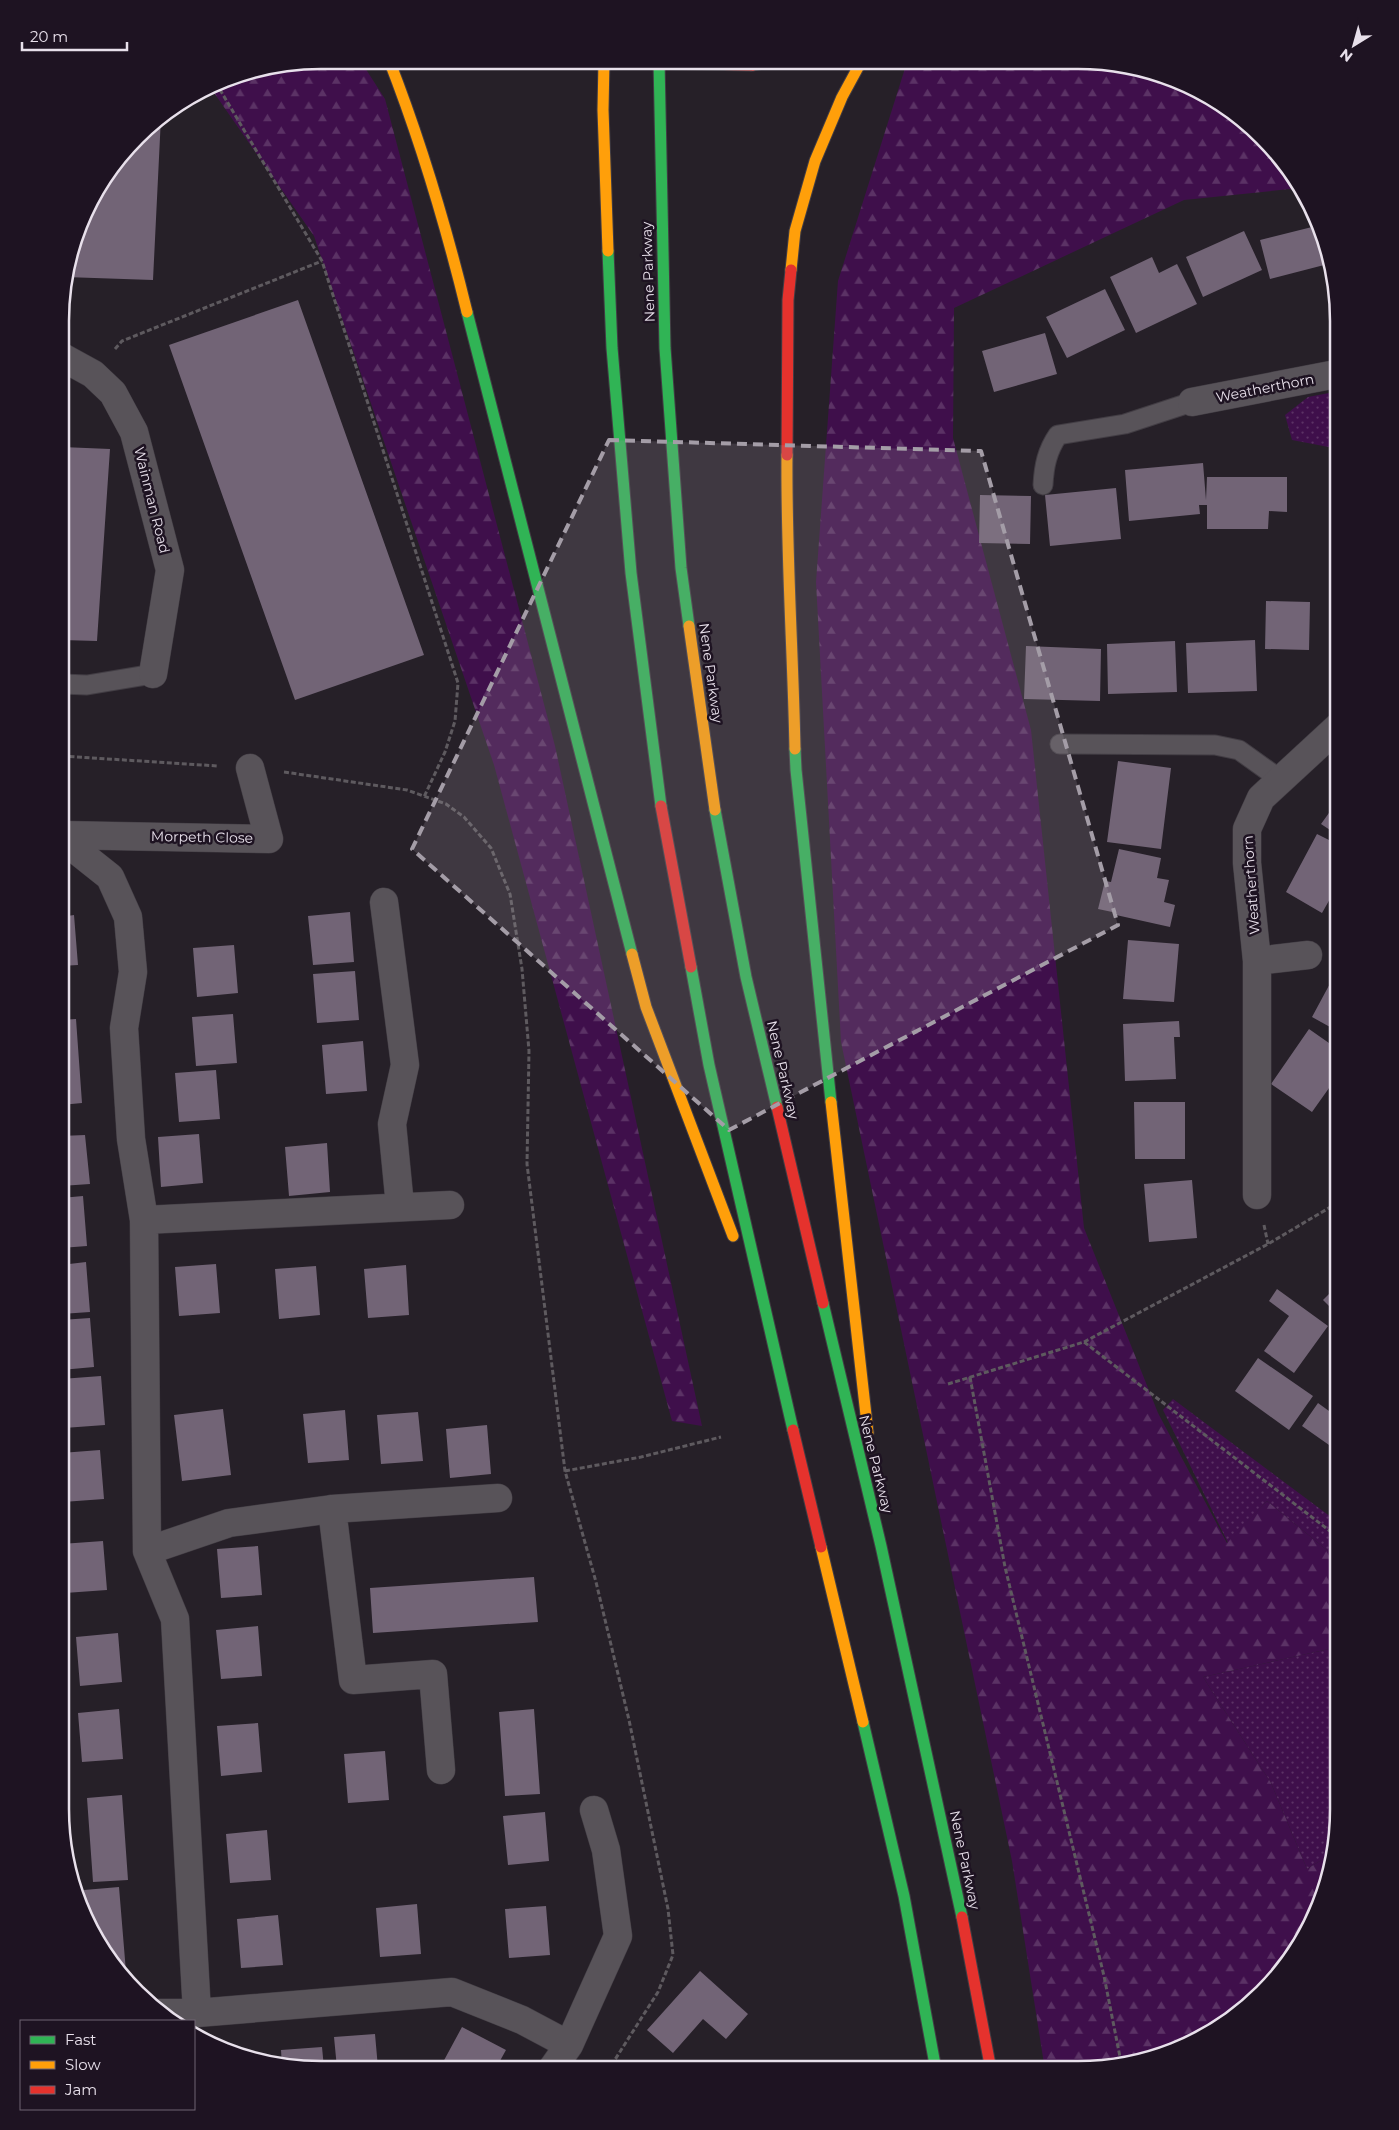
<svg xmlns="http://www.w3.org/2000/svg" width="1399" height="2130" font-family="Montserrat,sans-serif">
<defs>
<pattern id="grass-dots" width="8" height="8" patternUnits="userSpaceOnUse" patternTransform="scale(1.25)"><rect width="8" height="8" fill="#3f0f4b"/><path d="M2 2h.1M6 6h.1" fill="none" stroke="#5b3265" stroke-width="1.8" stroke-linecap="round"/></pattern>
<pattern id="forest-firs" width="22" height="20" patternUnits="userSpaceOnUse" patternTransform="scale(1.25)"><rect width="22" height="20" fill="#3f0f4b"/><path d="M5 1l3.5 6h-7zM16 11l3.5 6h-7z" fill="#5b3265"/></pattern>
</defs>
<rect width="100%" height="100%" fill="#262028"/>
<path fill="url(#grass-dots)" d="M1329,393l10,3v53l-47,-9 -7,-25 23,-18z
M1173,1399l166,124v37l-72,-59 -39,42 -65,-133z
M1338,1647v179l-5,27 -26,16 -36,-86 -68,-106z"/>
<path fill="url(#forest-firs)" d="M321,60h39l25,39 170,647 147,680 -30,-5 -178,-656 -180,-529 -104,-149 11,-7z
M907,62h205l66,18 59,34 48,48 15,26 -116,12 -230,108 -1,130 78,292 53,498 74,185 69,130 40,-42 72,59 -1,87 -135,30 68,106 36,86 26,-16 -8,40 -40,75 -48,48 -59,34 -100,20h-33l-33,-209 -171,-819 -25,-460 22,-301z"/>
<path fill="#726476" d="M161,117l-8,163 -88,-3 22,-72 62,-80z
M1320,225l8,39 -58,15 -10,-39z
M1244,231l18,39 -59,27 -17,-40z
M1152,257l7,16 18,-9 20,40 -61,29 -26,-56z
M1105,289l20,41 -58,28 -21,-41z
M298,300l126,355 -129,45 -126,-355z
M1045,333l12,41 -63,18 -12,-41z
M62,447l48,2 -13,192 -35,-1z
M1338,454h1v71l-9,-1z
M1203,463l3,37 1,-23h80v35l-18,-1 -1,18h-61v-24h-8l1,9 -71,7 -4,-51z
M1116,488l5,51 -71,7 -5,-51z
M980,495l51,1 -1,48 -51,-1z
M1266,601l44,1 -1,48 -44,-1z
M1255,640l2,51 -69,2 -2,-50z
M1175,641l2,51 -69,2 -1,-50z
M1026,646l75,3 -1,52 -76,-2z
M1118,761l53,7 -10,81 -54,-7z
M1339,799v37l-18,-12z
M1317,834l22,11v38l-17,30 -36,-21z
M1119,849l42,9 -4,20 12,2 -5,22 11,3 -5,22 -54,-12 1,-2 -19,-4 7,-28 6,1z
M350,912l4,50 -41,3 -5,-49z
M74,915l4,50 -17,1v-49z
M1128,940l51,4 -5,58 -51,-3z
M234,945l4,48 -41,4 -4,-49z
M355,971l4,49 -42,3 -4,-49z
M1333,978l6,3v51l-27,-15z
M233,1014l4,49 -41,3 -4,-49z
M76,1019l6,84 -21,2v-85z
M1179,1021l1,16h-6l2,42 -51,2 -2,-57z
M1309,1029l30,21v24l-27,38 -41,-28z
M363,1041l4,50 -41,3 -4,-49z
M216,1070l4,49 -41,3 -4,-49z
M1134,1102h51v57h-50z
M199,1134l4,49 -42,4 -3,-50z
M85,1135l5,49 -29,2v-50z
M327,1143l3,49 -41,4 -4,-49z
M1192,1180l5,58 -48,4 -5,-58z
M83,1196l4,50 -26,2v-50z
M86,1262l4,50 -29,2v-49z
M216,1264l4,49 -41,3 -4,-49z
M406,1265l3,50 -41,3 -4,-49z
M316,1266l4,49 -41,4 -4,-50z
M1339,1284v32l-16,-16z
M1277,1289l51,37 -34,47 -30,-22 25,-35 -20,-15z
M90,1318l4,49 -33,3v-50z
M1258,1358l55,38 -24,34 -54,-39z
M101,1376l4,49 -41,3 -3,-49z
M1318,1403l11,8 4,-5 6,4v42l-37,-26z
M223,1409l8,66 -49,6 -8,-66z
M345,1410l4,50 -41,3 -5,-49z
M418,1412l5,49 -42,3 -4,-49z
M487,1425l4,49 -41,4 -4,-49z
M100,1450l4,49 -41,3 -2,-49z
M103,1541l4,49 -42,3 -4,-49z
M258,1546l4,49 -41,3 -4,-49z
M534,1577l4,45 -165,11 -3,-45z
M258,1626l4,50 -41,3 -5,-49z
M118,1633l4,49 -42,4 -4,-49z
M119,1709l4,50 -41,3 -4,-49z
M534,1709l6,85 -35,2 -6,-84z
M258,1723l4,49 -41,4 -4,-50z
M385,1751l4,49 -41,3 -4,-49z
M122,1795l6,85 -35,2 -6,-84z
M545,1812l4,49 -41,4 -5,-49z
M267,1830l4,50 -41,3 -4,-49z
M119,1887l7,85 -7,1 -32,-52 -3,-31z
M417,1904l4,50 -41,3 -4,-49z
M546,1906l4,49 -41,3 -4,-49z
M278,1915l5,50 -42,3 -4,-49z
M700,1971l48,43 -22,25 -23,-20 -30,34 -26,-23z
M462,2027l44,23 -10,18h-45l-9,-4z
M375,2034l3,34h-41l-3,-31z
M322,2047l2,21 -42,-2 -1,-16z"/>
<g fill="none" stroke-linecap="round" stroke-linejoin="round">
<defs>
<path id="lane" d="M1043,485c1,-19 4,-34 15,-50l67,-11 67,-22
M62,684l25,1 66,-11
M1060,744l155,1 24,5 42,30"/>
<path id="street" d="M62,357l31,17 20,19 21,39 36,138 -17,104
M1192,402l139,-27 8,2
M61,835l208,4 -19,-71
M61,844l10,2 39,31 18,40 5,55 -9,56 7,111 13,81 3,331 28,68 22,394 255,-21 70,28 47,25 -17,24
M384,902l21,163 -13,59 8,82
M1257,961l51,-6
M1257,1195v-234l-10,-98v-34l14,-31 78,-72
M144,1220l306,-15
M332,1509l21,171 80,-6 8,96
M147,1551l82,-28 103,-14 166,-11
M159,2013h38
M569,2045l49,-109 -12,-86 -12,-40"/>
<path id="fast" d="M659,61l6,287 16,220 8,58
M608,251l4,97 19,225 30,233
M467,312l165,642
M795,749l1,21 35,332
M715,810l31,167 31,130
M691,967l18,98 84,365
M823,1303l58,243 81,371
M863,1722l41,174 32,174"/>
<path id="slow" d="M389,60c32,82 57,166 78,252
M604,61l-1,49 5,141
M791,270l4,-39 20,-70 27,-64 19,-35
M787,455c-1,98 6,196 8,294
M689,626l26,184
M632,954l14,53 87,229
M831,1102l37,331
M821,1547l42,175"/>
<path id="jam" d="M752,65l23,-4
M787,455l1,-155 3,-30
M661,806l30,161
M777,1107l46,196
M793,1430l28,117
M962,1917l29,153"/>
</defs>
<use href="#lane" stroke="#423d44" stroke-width="21"/>
<use href="#street" stroke="#423d44" stroke-width="29"/>
<use href="#fast" stroke="#423d44" stroke-width="13"/>
<use href="#slow" stroke="#423d44" stroke-width="13"/>
<use href="#jam" stroke="#423d44" stroke-width="13"/>
<path stroke="#5e5a5f" stroke-width="3" stroke-dasharray="5 2.5" stroke-linecap="butt" d="M216,83l106,178 136,422 -3,38 -10,31 -21,45
M115,349l7,-8 200,-80
M62,756l156,10
M284,772l123,18 39,14 18,13 27,31 19,46 12,75 7,82 -2,113 38,307 31,111 33,138 39,189 5,46 -15,37 -49,77
M1264,1225l4,19
M1084,1342l184,-98 71,-42
M970,1377l35,190 99,409 17,86
M948,1384l136,-42 255,196
M565,1471l76,-14 80,-20"/>
<use href="#lane" stroke="#585359" stroke-width="19"/>
<use href="#street" stroke="#585359" stroke-width="28"/>
<use href="#fast" stroke="#30b455" stroke-width="11"/>
<use href="#slow" stroke="#ff9f0a" stroke-width="11"/>
<use href="#jam" stroke="#e5322d" stroke-width="11"/>
<defs>
<path id="jam-bridge" d="M524,61l228,4"/>
</defs>
<use href="#jam-bridge" stroke="#423d44" stroke-width="13" stroke-linecap="butt"/>
<use href="#jam-bridge" stroke="#e5322d" stroke-width="11"/>
</g>
<path fill="#a49da7" fill-opacity="0.2" stroke="#a49da7" stroke-width="4" stroke-dasharray="10 6" stroke-linejoin="round" d="M609,440l372,11 137,474 -389,205 -317,-281z"/>
<g text-anchor="middle" stroke-width="5" stroke-linejoin="round" paint-order="stroke">
<g font-size="14" fill="#e8e0eb" stroke="#1e1322">
<text transform="translate(648 272) rotate(-92)" y="5">Nene Parkway</text>
<text transform="translate(1265 388) rotate(-11)" y="5">Weatherthorn</text>
<text transform="translate(152 500) rotate(76)" y="5">Wainman Road</text>
<text transform="translate(711 673) rotate(82)" y="5">Nene Parkway</text>
<text transform="translate(202 837) rotate(1)" y="5">Morpeth Close</text>
<text transform="translate(1251 885) rotate(-94)" y="5">Weatherthorn</text>
<text transform="translate(783 1070) rotate(77)" y="5">Nene Parkway</text>
<text transform="translate(876 1464) rotate(76)" y="5">Nene Parkway</text>
<text transform="translate(965 1860) rotate(78)" y="5">Nene Parkway</text>
</g>
</g>
<path d="M0 0H1399V2130H0ZM321 69H1078A252 252 0 0 1 1330 321V1809A252 252 0 0 1 1078 2061H321A252 252 0 0 1 69 1809V321A252 252 0 0 1 321 69Z" fill="#1e1322" fill-rule="evenodd"/>
<path fill="none" stroke="#e8e0eb" stroke-width="2.5" d="M321 69H1078A252 252 0 0 1 1330 321V1809A252 252 0 0 1 1078 2061H321A252 252 0 0 1 69 1809V321A252 252 0 0 1 321 69Z"/>
<rect x="20" y="2020" width="175" height="90" fill="#1e1322" stroke="#6f6572"/>
<rect x="30" y="2036" width="25" height="8" fill="#30b455" stroke="#6f6572"/>
<text x="65" y="2045" font-size="15" fill="#e8e0eb">Fast</text>
<rect x="30" y="2061" width="25" height="8" fill="#ff9f0a" stroke="#6f6572"/>
<text x="65" y="2070" font-size="15" fill="#e8e0eb">Slow</text>
<rect x="30" y="2086" width="25" height="8" fill="#e5322d" stroke="#6f6572"/>
<text x="65" y="2095" font-size="15" fill="#e8e0eb">Jam</text>
<g transform="translate(1354 45) rotate(217)" stroke="#1e1322" stroke-width="4" paint-order="stroke">
<path d="M0-4L9 19L0 12L-9 19Z" fill="#e8e0eb"/>
<text y="-8" font-size="14" font-weight="bold" text-anchor="middle" fill="#e8e0eb">N</text>
</g>
<path d="M22 42v8h105v-8" fill="none" stroke="#e8e0eb" stroke-width="2.5"/>
<text x="30" y="42" font-size="15" fill="#e8e0eb" stroke="#1e1322" stroke-width="4" paint-order="stroke">20 m</text>
</svg>
